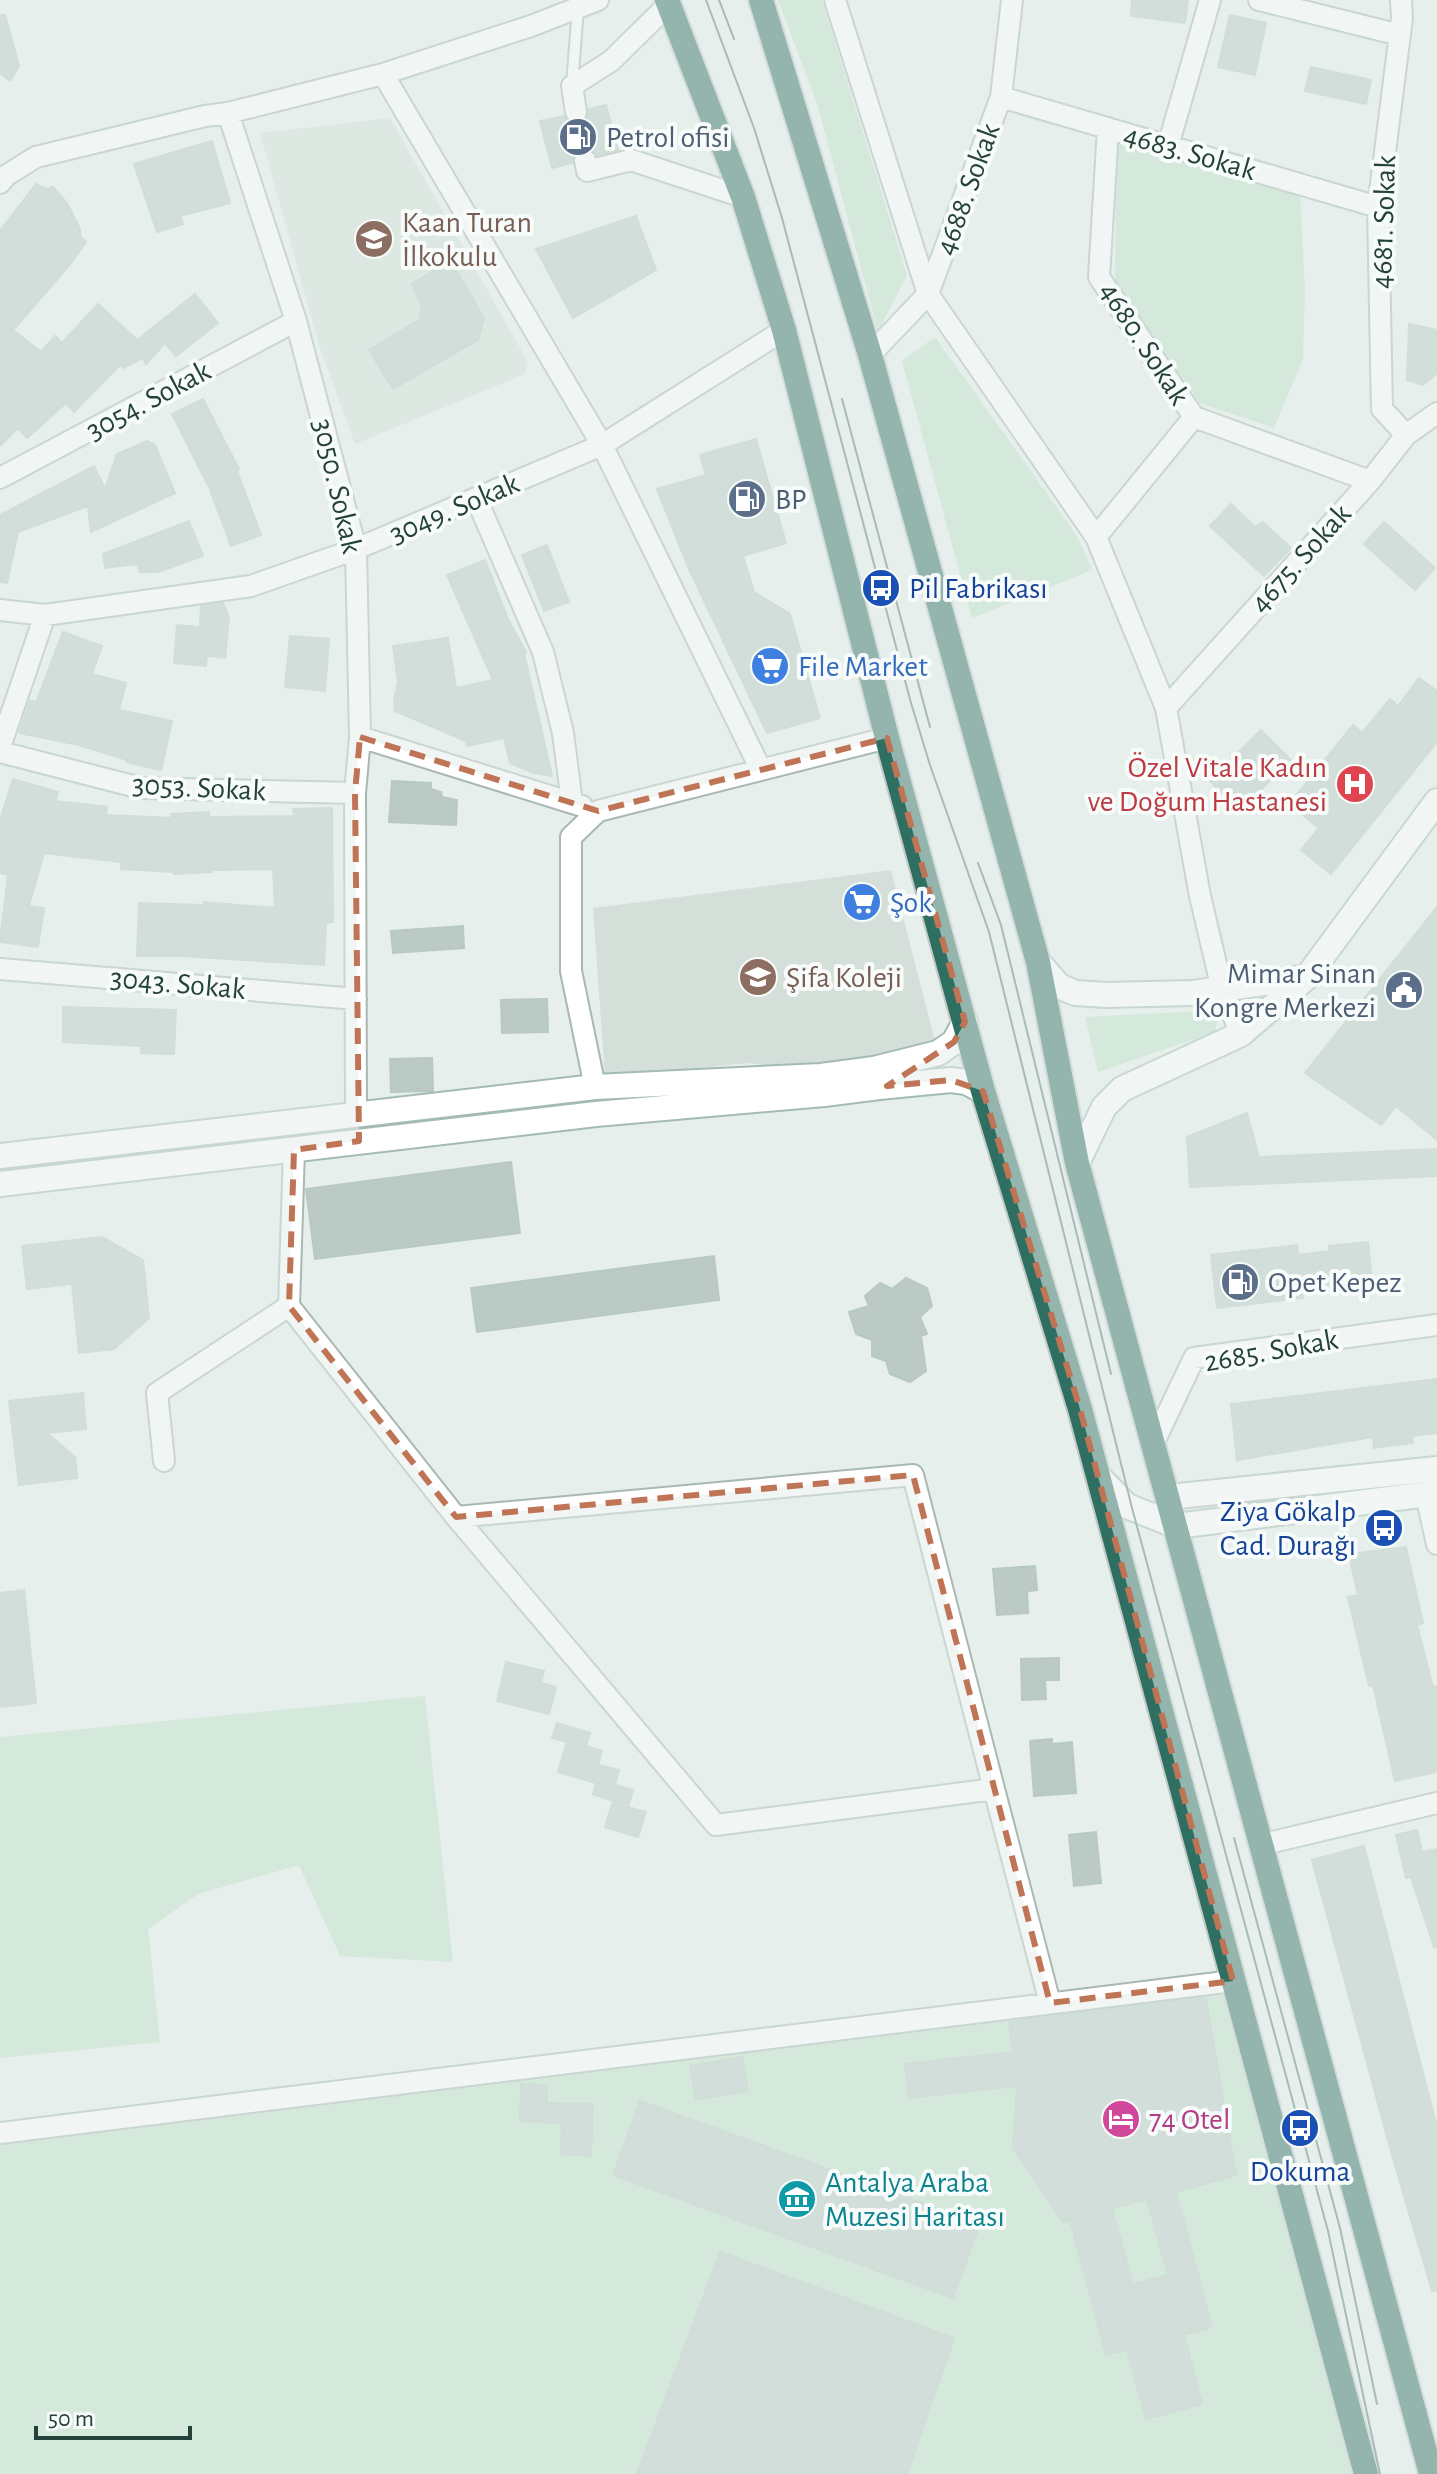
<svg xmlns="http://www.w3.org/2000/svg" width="1437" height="2474" font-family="'Alegreya Sans',sans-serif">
<rect width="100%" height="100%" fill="#e6efeb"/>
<path fill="#d4dfda" d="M390,118l138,244 -3,12 -170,70 -36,-99 -59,-212z
M891,870l45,175 -135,25 -52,-7 -144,14 -12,-169z"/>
<path fill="#bfe0c8" d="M778,0h44l85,275 -29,57 -61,-229z
M1124,138l176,57 5,97 -2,67 -29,69 -74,-25 -85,-122 1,-130z
M935,337l142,199 15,34 -120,48 -70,-257z
M1201,1011l12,2 5,5 -3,14 -117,40 -13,-55z
M425,1696l28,266 -113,-6 -41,-91 -101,29 -50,35 12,113 -160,16v-321z
M1233,1981l130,493h-1363v-341z"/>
<path fill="#bbcac4" stroke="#b8c9c2" stroke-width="2" fill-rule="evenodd" d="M1132,0h56l-3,23 -54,-7z
M5,15l14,51 -9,15 -10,-8v-57z
M1230,15l36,8 -11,52 -37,-8z
M1311,67l60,13 -5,24 -61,-13z
M606,105l12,45 -21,5 -7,-7 -8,-1 -9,8 -1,8 -20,5 -12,-47 24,-5 7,8 8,1 9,-8 1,-8z
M212,141l18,62 -50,13 3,8 -26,8 -23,-68z
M36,184l10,5 7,-2 14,16 13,26v7l6,6 -18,25 -55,63 28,22 14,-16 7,7 36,-39 39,36 58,-46 23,29 -42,33 -11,-13 -19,21 -3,-6 -20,10 -3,-3 -46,47 -8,-9 -39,35 -9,-10 -18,18v-215z
M636,216l20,54 -83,48 -37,-69z
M450,260l34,58 -6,22 -85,49 -24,-39 50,-30 3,-13 -10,-23z
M1409,324l28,6v43l-14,12 -16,-5z
M203,399l36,70 -2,2 24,64 -30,11 -22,-59 -37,-73z
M756,439l30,104 -43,13 11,36 36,22 30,104 -53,15 -79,-166 -31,-78 49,-14 -6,-20z
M147,441l8,4 20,48 -84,39 -3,-26 -70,26 -11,51 -7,-1v-67l94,-49 11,23 12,-35z
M1231,504l24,23 8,-5 28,26 -27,28 -54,-50z
M189,521l14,35 -45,16h-18l-3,-8 -32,4 -2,-14z
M1384,522l51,46 -20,22 -51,-46z
M547,545l22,57 -25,9 -22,-56z
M485,560l24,61 17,31 -2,1 28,123 -18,-3 -24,-10 -6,-25 -37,8 -1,-5 -71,-30 -1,-10 4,-19 -5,-36 55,-8 8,50 37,-8 -46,-105z
M223,603l6,14 -4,41 -18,-2 -1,10 -32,-3 3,-38 23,2 1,-21z
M63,632l39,14 -10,28 34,9 -7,27 53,11 -11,49 -35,-8 1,-2 -48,-15 -60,-12 11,-32 6,1z
M290,636l39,3 -4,52 -40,-4z
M1419,678l18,13v51l-106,132 -30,-24 18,-22 -30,-24 64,-79 9,8 28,-34 8,7z
M1261,730l30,30 -51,51 -30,-30z
M13,779l45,13 -3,9 52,6 -1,8 65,3v-4l38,-2v5l85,-1 -1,-7 39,-1 1,114 -7,1 -2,42 -144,-9h-43l2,-53 65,2v-3l71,6 -2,-39 -61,1v2l-38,2v-2l-53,-3v-7l-77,-9 -15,53 15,2 -6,39 -38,-5 8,-67 -8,-2v-53z
M392,781l39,2v6l10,3 1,5 15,3 -1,25 -67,-3z
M1437,907v233l-41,-34 -15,19 -76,-52z
M463,926l1,22 -71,5 -2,-22z
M547,999l1,33 -46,1 -1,-33z
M63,1007l113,3 -2,44 -33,-1 1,-7 -79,-4z
M432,1058l1,33 -42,1 -1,-33z
M1247,1113l12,44 178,-8v27l-247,11 -3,-50z
M511,1162l9,71 -205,26 -9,-70z
M102,1237l41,23 6,58 -35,31 -35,4 -7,-69 -45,5 -5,-43z
M1368,1242l5,48 -38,4 -1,-5 -32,4 1,5 -86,10 -6,-53 86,-10 1,10 32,-4 -1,-5z
M714,1256l5,44 -242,32 -6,-44z
M906,1278l21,10 5,18 -12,11 7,17 -6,2 5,35 -16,11 -20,-8 -4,-13 -14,-5v-16l-16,-6 -7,-22 20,-6 -4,-10 15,-13 12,6z
M1437,1379v54l-25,3 1,7 -39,5 -1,-11 -136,23 -6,-56z
M83,1393l3,36 -39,4 28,24 2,21 -58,7 -10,-84z
M1406,1547l17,76 -6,2 16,62 4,-1v86l-42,9 -22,-96 -4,1 -21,-89 10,-2 -9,-41z
M1035,1566l2,24 -10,1 1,22 -31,2 -4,-46z
M24,1590l12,113 -36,4v-114z
M1059,1658v22h-14l1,19 -24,1 -1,-41z
M506,1662l38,9 -3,12 15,4 -7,27 -52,-13z
M557,1723l33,10 -4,13 16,5 -4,14 21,5 -4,15 18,5 -5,17 18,5 -8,25 -33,-10 8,-26 -20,-7 3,-11 -38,-11 9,-30 -15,-4z
M1052,1739v5l20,-2 4,51 -42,3 -4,-55z
M1417,1830l5,22 15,-3v98h-3l-23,-70 -5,1 -10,-43z
M1096,1832l5,51 -27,3 -5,-51z
M1364,1846l73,281v163l-5,1 -42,-143 -78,-288z
M1206,1997l30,178 -60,17 36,135 -28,8 18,69 -56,15 -19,-69 -21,5 -36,-135 -7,2 -50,-74 4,-62 -108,12 -4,-34 108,-12 -4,-30zM1147,2199l21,76 -35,9 -21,-75z
M742,2057l6,34 -52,9 -6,-34z
M521,2084l26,1v18l46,1 -2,52 -30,-2 1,-31 -42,-2z
M640,2101l340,123 -27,74 -340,-123z
M720,2252l234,86 -47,136h-270z"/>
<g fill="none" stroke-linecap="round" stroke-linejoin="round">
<path stroke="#bfccc8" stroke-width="20" stroke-dasharray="20 10" stroke-linecap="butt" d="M576,112l9,48"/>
<defs>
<path id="lane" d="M572,85l6,-77"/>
<path id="street" d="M835,0l93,294 168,243 70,171 34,188 22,93 19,45
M1259,0l141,35
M1401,0l1,18 -24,189 4,202 24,26
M383,74l148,-48 67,-26
M1001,97l377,110
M576,112l-4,-26 39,-25 57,-56
M228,113l155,-39 219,371 159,325
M1108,128l-9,149 95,140 176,64
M1168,146l42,-146
M585,160l2,11 44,-11 112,37
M0,183l7,-8 29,-18 169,-41 23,-3 68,208 60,228 4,188 -5,56 1,321
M870,355l58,-61 73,-197 11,-97
M0,478l296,-157
M476,498l67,154 20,81 9,70
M1096,537l98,-120
M0,610l45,5 206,-29 105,-37 246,-104 182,-115
M1166,708l204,-227 36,-46 31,-22
M360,737l222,69
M0,747l45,-132
M0,752l141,36 214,5
M0,969l356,30
M595,1087l-24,-116v-134l27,-26 289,-73
M294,1150l-5,156 167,211 260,308 278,-36 -81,-314 -457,42
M1154,1442l40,-84 243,-33
M164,1461l-7,-68 132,-87
M1426,1495l11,49
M994,1789l56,214
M1260,1845l177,-42
M0,2133l1233,-152"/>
<path id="secondary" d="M1038,962l21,24 16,7 31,2 87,-2 114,-16
M0,1156l595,-69 226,-11 53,-7 64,-16 16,-11 11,-20
M1077,1163l27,-56 18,-18 119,-55 66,-57 130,-176
M0,1184l596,-70 228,-20 55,-7 72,-7 15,2 17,9
M1098,1476l29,30 50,20 260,-33
M1169,1497l268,-28"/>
<path id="highway" d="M667,0l76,197 41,133 103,408 96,353 97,318 286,1065
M761,0l109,355 168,607 39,201 354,1311"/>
</defs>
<use href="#lane" stroke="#a8b8b2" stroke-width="14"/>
<use href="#street" stroke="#a8b8b2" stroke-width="24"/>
<use href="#secondary" stroke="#a4bbb3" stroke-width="28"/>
<use href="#highway" stroke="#c2cac8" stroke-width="28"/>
<use href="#lane" stroke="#fff" stroke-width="10"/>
<use href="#street" stroke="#fff" stroke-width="20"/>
<use href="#secondary" stroke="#fff" stroke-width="24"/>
<use href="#highway" stroke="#2f6f62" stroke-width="24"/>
<path stroke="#5f7d75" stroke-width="2" d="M706,0l48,128 28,90 129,485 19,62 59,167 143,576 196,723 52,243
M719,0l15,39
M842,399l88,328
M978,863l23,62 110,449
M1234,1838l106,390 37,176"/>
</g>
<path d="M0 0H1437V2474H0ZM360,737l238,74 289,-73 78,284 -11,20 -67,44 64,-6 32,11 97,318 153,572 -183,22 -137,-528 -457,42 -167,-211 5,-156 65,-9 -4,-348z" fill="#e6efeb" fill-opacity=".55" fill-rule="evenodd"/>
<path fill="none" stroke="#c07456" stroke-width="6" stroke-dasharray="16 10" stroke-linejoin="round" d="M360,737l238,74 289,-73 78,284 -11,20 -67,44 64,-6 32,11 97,318 153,572 -183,22 -137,-528 -457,42 -167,-211 5,-156 65,-9 -4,-348z"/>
<defs>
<symbol id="fuel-disc" viewBox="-11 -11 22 22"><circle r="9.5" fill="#5c6f8a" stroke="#f7fbf9"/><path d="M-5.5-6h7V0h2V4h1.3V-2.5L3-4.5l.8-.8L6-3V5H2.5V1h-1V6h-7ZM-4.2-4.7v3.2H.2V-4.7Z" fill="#fff"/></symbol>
<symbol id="school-disc" viewBox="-11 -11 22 22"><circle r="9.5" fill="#8d6e63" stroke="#f7fbf9"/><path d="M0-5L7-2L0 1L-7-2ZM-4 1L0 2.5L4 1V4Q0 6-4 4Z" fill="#fff"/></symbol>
<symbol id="bus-disc" viewBox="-11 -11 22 22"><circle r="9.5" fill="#1a4fb4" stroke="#f7fbf9"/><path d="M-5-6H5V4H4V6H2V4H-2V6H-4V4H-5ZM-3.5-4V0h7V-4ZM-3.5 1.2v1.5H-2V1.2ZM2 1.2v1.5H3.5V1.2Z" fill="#fff"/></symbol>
<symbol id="supermarket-disc" viewBox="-11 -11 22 22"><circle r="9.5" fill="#3f7fe0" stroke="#f7fbf9"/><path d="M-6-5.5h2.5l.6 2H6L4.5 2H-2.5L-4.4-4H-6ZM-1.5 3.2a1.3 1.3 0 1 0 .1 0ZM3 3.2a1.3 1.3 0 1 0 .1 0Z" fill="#fff"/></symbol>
<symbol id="hospital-disc" viewBox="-11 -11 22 22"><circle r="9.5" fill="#e0444e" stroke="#f7fbf9"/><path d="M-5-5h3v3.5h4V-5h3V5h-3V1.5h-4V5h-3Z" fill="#fff"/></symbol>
<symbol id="civic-disc" viewBox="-11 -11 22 22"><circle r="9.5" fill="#5c6f8a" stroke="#f7fbf9"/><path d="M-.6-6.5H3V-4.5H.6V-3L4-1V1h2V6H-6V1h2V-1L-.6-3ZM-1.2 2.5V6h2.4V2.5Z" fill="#fff"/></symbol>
<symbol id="hotel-disc" viewBox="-11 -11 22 22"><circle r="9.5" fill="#d1479c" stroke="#f7fbf9"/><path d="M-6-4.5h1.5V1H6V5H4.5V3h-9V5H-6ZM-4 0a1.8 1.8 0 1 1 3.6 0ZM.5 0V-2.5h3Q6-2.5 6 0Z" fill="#fff"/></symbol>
<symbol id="museum-disc" viewBox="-11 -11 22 22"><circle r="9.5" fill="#0f9aa8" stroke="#f7fbf9"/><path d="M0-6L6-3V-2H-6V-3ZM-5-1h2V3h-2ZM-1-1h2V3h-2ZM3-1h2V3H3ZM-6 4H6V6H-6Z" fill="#fff"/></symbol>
</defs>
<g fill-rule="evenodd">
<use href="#fuel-disc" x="556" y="115" width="44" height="44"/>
<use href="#school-disc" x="352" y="217" width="44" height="44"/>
<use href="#fuel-disc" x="725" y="477" width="44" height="44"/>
<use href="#bus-disc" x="859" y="566" width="44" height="44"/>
<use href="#supermarket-disc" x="748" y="644" width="44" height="44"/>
<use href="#hospital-disc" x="1333" y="762" width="44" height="44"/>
<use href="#supermarket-disc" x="840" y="880" width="44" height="44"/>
<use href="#school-disc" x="736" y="955" width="44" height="44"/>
<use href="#civic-disc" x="1382" y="968" width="44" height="44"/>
<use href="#fuel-disc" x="1218" y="1260" width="44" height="44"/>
<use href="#bus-disc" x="1362" y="1506" width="44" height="44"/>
<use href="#hotel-disc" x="1099" y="2097" width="44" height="44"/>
<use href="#bus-disc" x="1278" y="2106" width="44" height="44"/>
<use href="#museum-disc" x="775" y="2177" width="44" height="44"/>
</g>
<g text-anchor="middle" stroke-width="8" stroke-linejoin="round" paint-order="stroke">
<g font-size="30" fill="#4e5e75" stroke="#f7fbf9" text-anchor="start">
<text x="606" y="147">Petrol ofisi</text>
<text x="775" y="509">BP</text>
<text x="1376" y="983" text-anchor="end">Mimar Sinan<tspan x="1376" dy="34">Kongre Merkezi</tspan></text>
<text x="1268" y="1292">Opet Kepez</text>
</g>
<g font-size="30" fill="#24423a" stroke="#f7fbf9">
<text transform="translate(1190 152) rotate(16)" y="10">4683. Sokak</text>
<text transform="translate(967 189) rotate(-70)" y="10">4688. Sokak</text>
<text transform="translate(1383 222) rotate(-88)" y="10">4681. Sokak</text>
<text transform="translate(1145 343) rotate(57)" y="10">4680. Sokak</text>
<text transform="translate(148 400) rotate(-28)" y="10">3054. Sokak</text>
<text transform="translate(338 486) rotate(77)" y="10">3050. Sokak</text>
<text transform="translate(454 508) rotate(-23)" y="10">3049. Sokak</text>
<text transform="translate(1300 558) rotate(-48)" y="10">4675. Sokak</text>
<text transform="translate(199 787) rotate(3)" y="10">3053. Sokak</text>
<text transform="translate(178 983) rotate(5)" y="10">3043. Sokak</text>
<text transform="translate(1271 1350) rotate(-10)" y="10">2685. Sokak</text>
</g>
<g font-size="30" fill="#785e54" stroke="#f7fbf9" text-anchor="start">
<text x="402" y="232">Kaan Turan<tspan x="402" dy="34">İlkokulu</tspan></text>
<text x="786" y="987">Şifa Koleji</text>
</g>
<g font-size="30" fill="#164399" stroke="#f7fbf9" text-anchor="start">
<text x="909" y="598">Pil Fabrikası</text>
<text x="1356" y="1521" text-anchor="end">Ziya Gökalp<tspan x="1356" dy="34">Cad. Durağı</tspan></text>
<text x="1300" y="2181" text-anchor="middle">Dokuma</text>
</g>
<g font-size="30" fill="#366cbe" stroke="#f7fbf9" text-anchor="start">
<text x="798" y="676">File Market</text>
<text x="890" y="912">Şok</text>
</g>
<g font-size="30" fill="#be3a42" stroke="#f7fbf9" text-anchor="end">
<text x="1327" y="777">Özel Vitale Kadın<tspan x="1327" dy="34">ve Doğum Hastanesi</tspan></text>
</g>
<g font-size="30" fill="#b23c85" stroke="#f7fbf9" text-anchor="start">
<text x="1149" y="2129">74 Otel</text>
</g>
<g font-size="30" fill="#0d838f" stroke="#f7fbf9" text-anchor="start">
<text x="825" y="2192">Antalya Araba<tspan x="825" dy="34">Muzesi Haritası</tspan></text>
</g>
</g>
<path d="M36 2426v12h154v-12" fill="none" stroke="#24423a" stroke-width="4"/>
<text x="48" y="2426" font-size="24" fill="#24423a" stroke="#f7fbf9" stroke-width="6" paint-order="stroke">50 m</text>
</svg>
